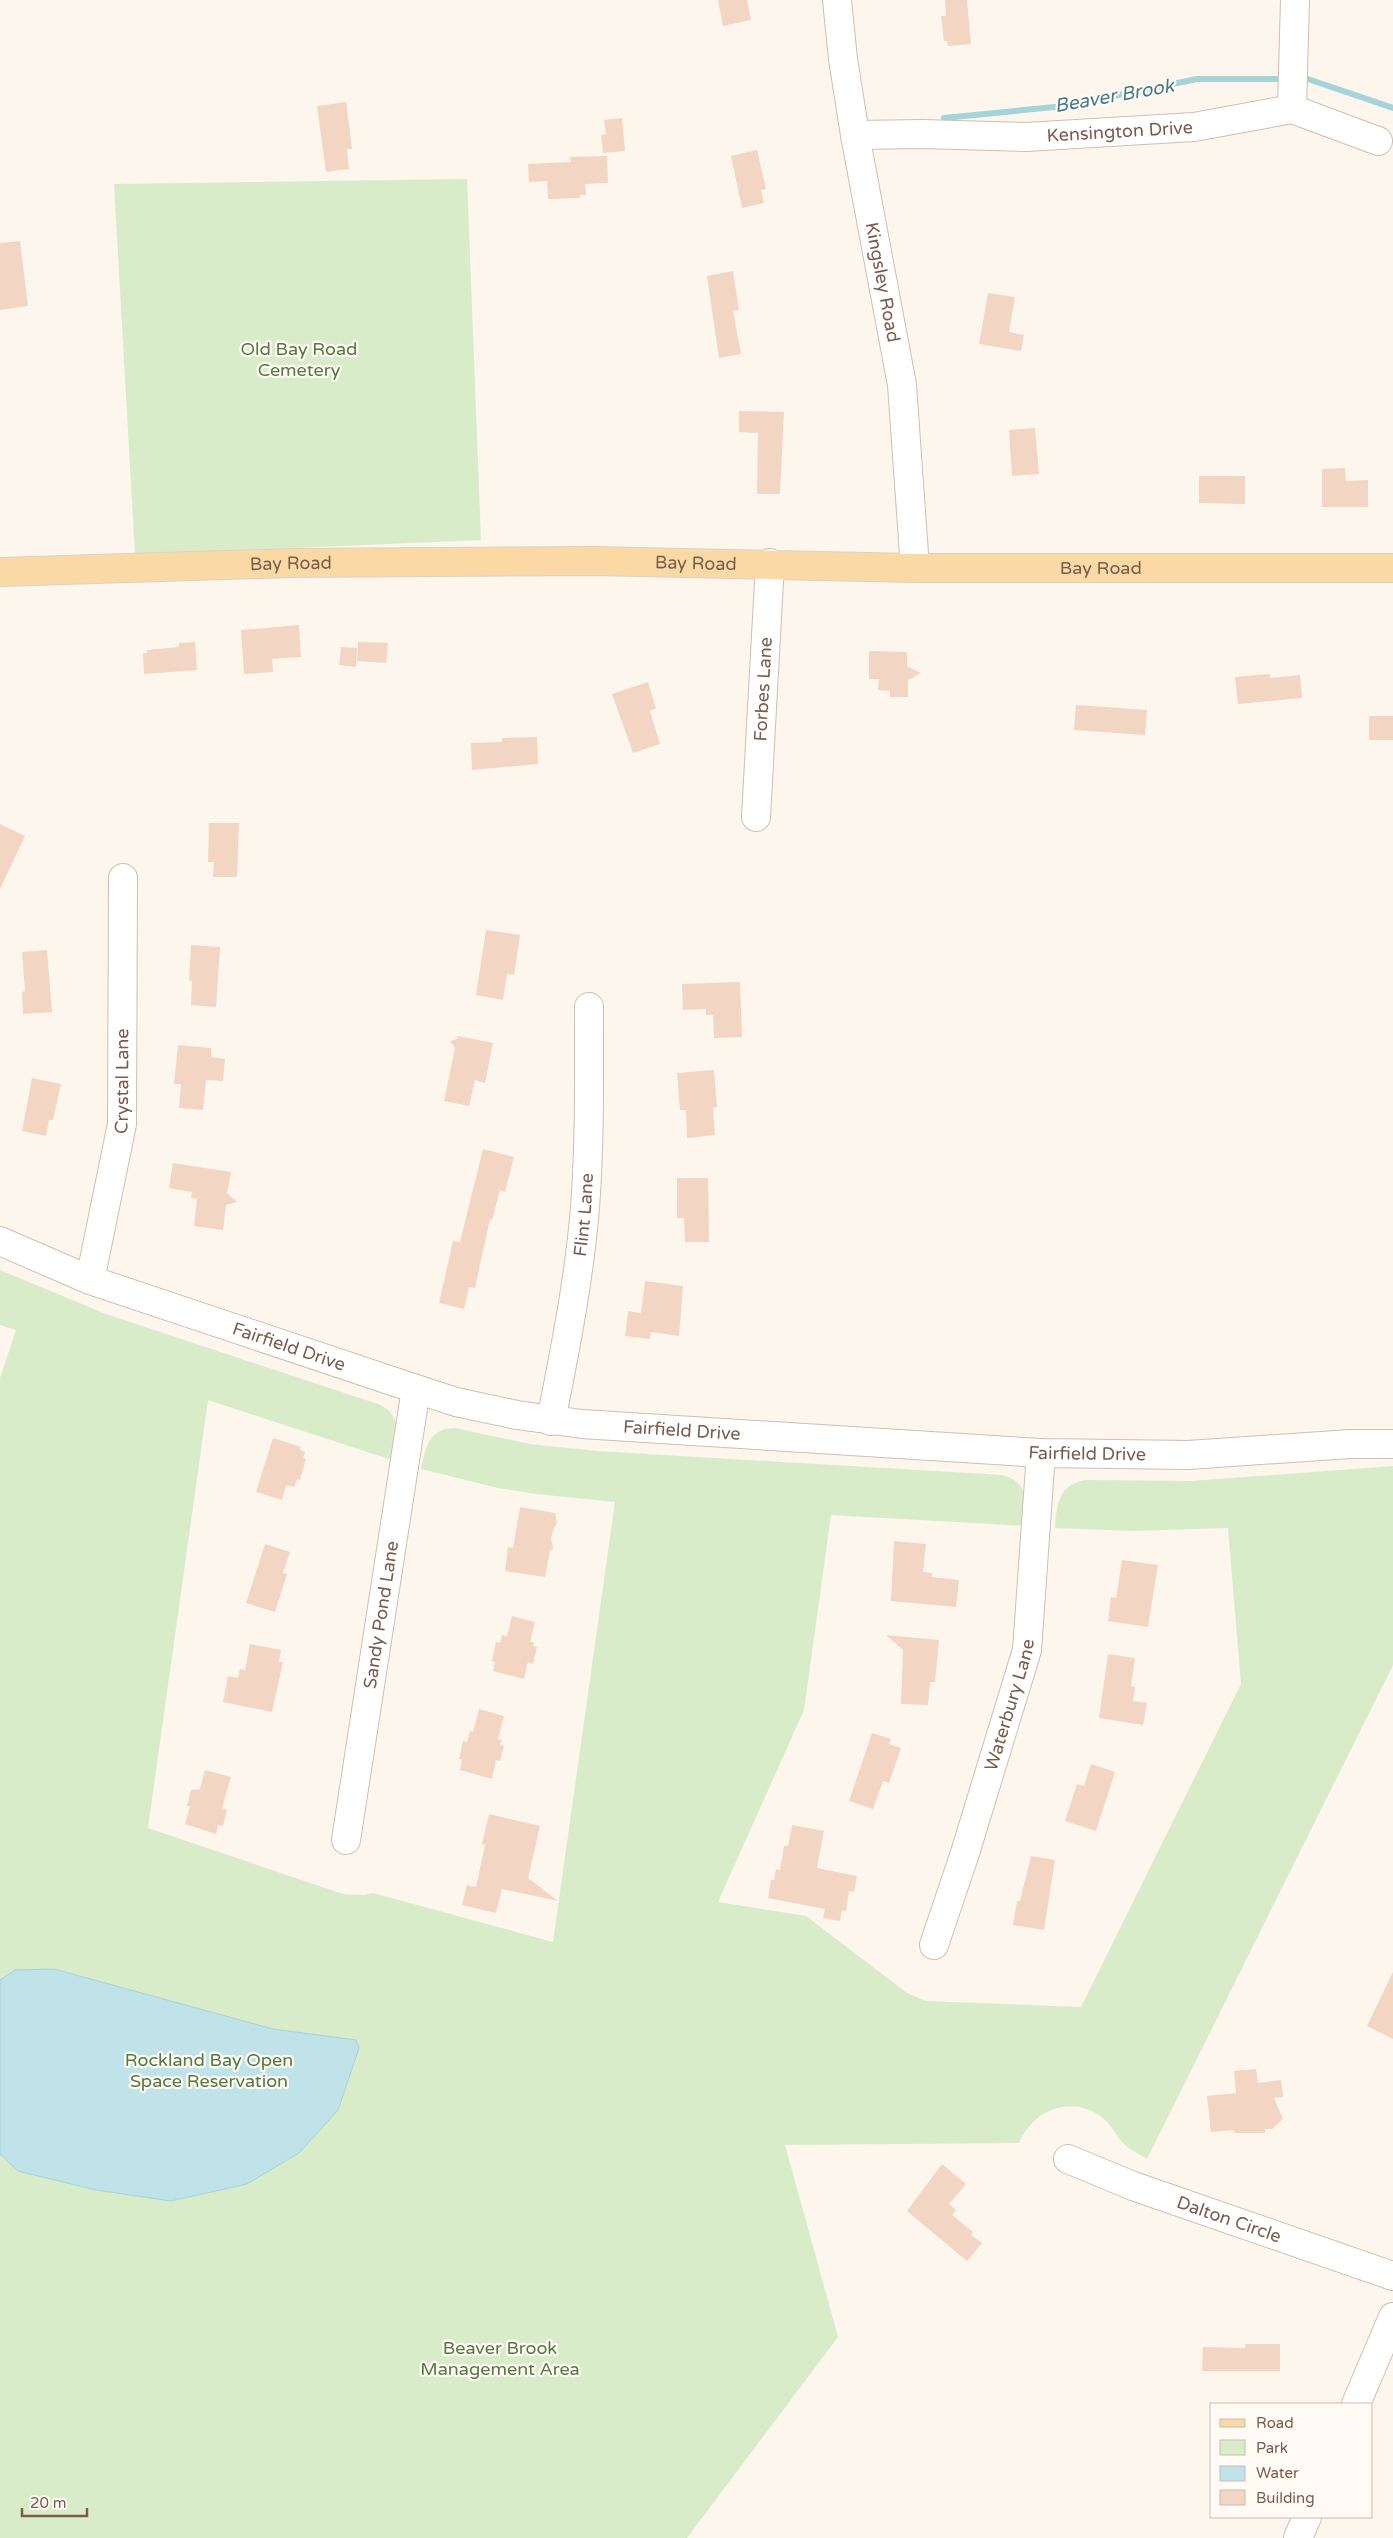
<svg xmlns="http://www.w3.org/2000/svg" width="1393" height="2538" font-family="'Varela Round',sans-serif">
<rect width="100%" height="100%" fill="#fdf6ec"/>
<path fill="#d8ecc9" d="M467,179l14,361 -346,15 -21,-371z
M0,1270l106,44 272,90c26,11 19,34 17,57l-187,-61 -60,428 195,66 20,1 10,-2 180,49 62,-440 -79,-8 -38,-6 -77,-19c4,-21 8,-41 34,-41l75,16 67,7 405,24c27,6 25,28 26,51l-197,-11 -27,195 -86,192 88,14 101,77 19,8 155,6 160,-323 -13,-156 -95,3 -78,-3c2,-23 3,-43 30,-48l106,1 202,-15v199l-246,494c-7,-5 -16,-8 -23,-15 -9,-9 -13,-21 -25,-29 -30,-20 -67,-4 -80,28l-234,2 53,192 -151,201h-687v-1160l16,-48 -16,-5z"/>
<path fill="#bfe3e8" stroke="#a5d3da" d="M54,1969l219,60 83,11 3,8 -21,62 -39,43 -52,31 -76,17 -75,-11 -78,-19 -18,-17v-174l15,-10z"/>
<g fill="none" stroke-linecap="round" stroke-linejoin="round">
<path stroke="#a5d3da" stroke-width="6" d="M1308,79l85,29
M944,118l121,-12 132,-27h87"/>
</g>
<path fill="#f3d5c3" d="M718,0h29l4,20 -28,6z
M945,0h22l4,44 -23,2 -1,-5h-3l-3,-25h5z
M346,102l6,47h-5l2,20 -23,3 -9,-66z
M622,118l3,33 -22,2 -2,-18 5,-1 -2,-14z
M757,150l9,39 -5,1 3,13 -22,5 -11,-52z
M607,156l1,27 -23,1 1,11h-6v3l-32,1 -1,-18 -18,1 -1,-18 43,-2 -1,-5z
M20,241l8,65 -28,4v-67z
M733,271l6,39 -6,1 8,43 -22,4 -12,-82z
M988,293l27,4 -6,35 15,3 -3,16 -42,-7z
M739,411l45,1 -4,82h-23l1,-61 -19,-1z
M1035,428l4,46 -27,2 -3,-46z
M1345,468l1,13 22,-1v27h-46v-38z
M1199,476h46v28l-46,-1z
M299,625l2,32 -29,2 1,13 -29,2 -3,-44z
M195,642l2,28 -53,4 -1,-21h4v-3l32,-3v-4z
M358,642l30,1 -2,20 -29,-2z
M341,647l16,1 -1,19 -17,-2z
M869,651l38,1v14l14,7 -13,7v17h-18v-6l-12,-1 1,-11h-10z
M1270,674v4l30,-3 2,23 -64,6 -3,-27z
M648,682l8,26 -6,3 10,33 -27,9 -21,-59z
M1076,705l71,5 -2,25 -71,-5z
M1369,716h24v24h-24z
M537,737l1,27 -66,6 -1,-27 31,-1v-4z
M209,823h30l-2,54h-24l1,-15h-6z
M0,824l25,12 -25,53z
M486,930l34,5 -6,40 -7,-1 -4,26 -27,-5z
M191,945l29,2 -4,60 -25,-2 1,-24 -3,-1z
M47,950l5,62 -29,2 -1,-22 3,-1 -3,-39z
M740,982l2,55 -28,1 -1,-23h-7v-6l-23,1 -1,-26z
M458,1036l35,7 -8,40 -10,-3 -6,26 -25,-5 11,-53 -5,-7 7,-2z
M178,1045l33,3v9l14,2 -2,22 -17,-1 -3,30 -24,-2 2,-24h-7z
M714,1070l3,37 -4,1 2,27 -28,3 -1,-28h-6l-3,-37z
M32,1078l29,6 -8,36h-4l-3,16 -24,-5z
M483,1149l31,8 -9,35 -5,-2 -8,30 -2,-1 -15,69 -6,-1 -5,22 -25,-6 14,-62 7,1z
M173,1163l58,9 -4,21 10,9 -11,3 -3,25 -29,-4 3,-27 -6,-1 1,-6 -23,-4z
M677,1178h31l1,64h-24l-1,-24h-7z
M645,1281l38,5 -4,50 -28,-4 -1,7 -25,-3 3,-25 13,2z
M273,1438l28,9 -1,3 5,2 -2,6 3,1 -6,21 -3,-1 -3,8 -8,-2 -4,15 -26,-8z
M520,1507l35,6 2,10 -3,5 -3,10 2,11 -3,2 -5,26 -40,-6 3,-24 5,1z
M894,1541l32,3 -3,28 9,1v4l27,3 -3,27 -65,-6z
M265,1544l25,8 -7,21 4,1 -12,38 -29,-9z
M1122,1560l36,5 -10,62 -40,-6 3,-24 5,1z
M512,1616l23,6 -5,20h4l-1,4 4,1 -4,17 -5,-2 -4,17 -31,-8 2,-9 -3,-1 4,-19 4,1 2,-8 5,1z
M886,1635l53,5 -4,42h-5l-2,23 -27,-1 2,-54z
M250,1644l31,6 -2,12h4l-11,50 -49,-10 5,-26 10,2 2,-9 5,1z
M1108,1654l27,4 -4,28 4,1 -2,14 14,2 -4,22 -44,-7z
M479,1709l25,7 -6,23 4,1 -2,5 4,1 -4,15 -4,-1 -4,19 -32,-9 2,-11h-3l4,-18 4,1 3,-11 3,1z
M872,1733l19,6 -2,5 12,4 -12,35 -6,-2 -10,28 -24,-8z
M1091,1764l24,8 -19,59 -31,-10 12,-37 7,2z
M205,1770l26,7 -9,31 5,2 -4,16 -5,-1 -2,9 -31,-10 5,-18h-3l4,-16 9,-1z
M489,1814l51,12 -12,52 30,23 -56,-12 -6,24 -34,-8 5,-20 9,2 9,-42 -3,-1z
M792,1825l32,6 -7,37 40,8 -3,16 -5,-1 -3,20 -4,-1 -2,11 -17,-3 2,-9 -57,-11 3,-18h3l2,-11 4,1 4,-24h4z
M1031,1856l24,4 -11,70 -31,-5 4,-24h3z
M1393,1972v67l-26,-13z
M1256,2069l2,14 23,-3 2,17 -9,1 9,21 -11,10h-7v4h-31v-3l-23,2 -4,-36 29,-3 -2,-22z
M942,2164l24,20 -17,20 7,6 -4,5 21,17 -2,3 11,8 -15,18 -60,-50z
M1245,2344h35v27h-78l1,-24 42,1z"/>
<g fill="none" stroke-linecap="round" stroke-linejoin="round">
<defs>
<g id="minor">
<path id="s1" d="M837,0l6,59 12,76 47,250 13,183"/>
<path d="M1292,109l3,-109"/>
<path id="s2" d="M855,135l67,-1 104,3 168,-10 98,-18 86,32"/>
<path id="s3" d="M756,817l14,-254"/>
<path id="s4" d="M0,1241l90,39 326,109 40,13 61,13 65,9 459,29 147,2 162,-11h43"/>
<path id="s5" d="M90,1280l32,-156 1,-246"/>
<path id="s6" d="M551,1421c14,-71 28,-141 34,-213 5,-67 4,-134 4,-201"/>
<path id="s7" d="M346,1840l70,-451"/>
<path id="s8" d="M934,1945l31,-92 62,-203 14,-197"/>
<path id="s9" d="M1068,2159l65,27 260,90"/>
<path d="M1356,2404l37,-87"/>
<path d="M1298,2538l9,-21"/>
</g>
<g id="major">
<path id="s10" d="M0,572l292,-9 302,-2 321,7h478"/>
</g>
</defs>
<use href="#minor" stroke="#d1beb0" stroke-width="30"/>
<use href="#major" stroke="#dad1cd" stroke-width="30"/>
<use href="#minor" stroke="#fff" stroke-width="28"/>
<use href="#major" stroke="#fbd9a5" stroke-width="28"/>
</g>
<g text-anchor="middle" stroke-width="4.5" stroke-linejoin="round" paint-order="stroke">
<g font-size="18" fill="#7a5c4d" stroke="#fffaf3">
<text dy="6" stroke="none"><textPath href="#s2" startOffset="265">Kensington Drive</textPath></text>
<text dy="6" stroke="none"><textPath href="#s1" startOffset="286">Kingsley Road</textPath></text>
<text dy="6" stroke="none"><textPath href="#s10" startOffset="696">Bay Road</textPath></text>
<text dy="6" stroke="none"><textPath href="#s10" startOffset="291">Bay Road</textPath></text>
<text dy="6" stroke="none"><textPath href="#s10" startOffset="1101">Bay Road</textPath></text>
<text dy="6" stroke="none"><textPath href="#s3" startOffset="128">Forbes Lane</textPath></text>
<text dy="6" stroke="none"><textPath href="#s5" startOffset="202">Crystal Lane</textPath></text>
<text dy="6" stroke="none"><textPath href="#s6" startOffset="209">Flint Lane</textPath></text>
<text dy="6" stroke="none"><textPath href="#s4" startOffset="308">Fairfield Drive</textPath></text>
<text dy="6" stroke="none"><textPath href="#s4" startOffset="712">Fairfield Drive</textPath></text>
<text dy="6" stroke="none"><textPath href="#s4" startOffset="1118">Fairfield Drive</textPath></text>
<text dy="6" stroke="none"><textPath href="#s7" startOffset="228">Sandy Pond Lane</textPath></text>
<text dy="6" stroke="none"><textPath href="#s8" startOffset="252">Waterbury Lane</textPath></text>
<text dy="6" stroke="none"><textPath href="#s9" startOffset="172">Dalton Circle</textPath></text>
</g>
<g font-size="18" fill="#537a41" stroke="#fffaf3">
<text x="299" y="355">Old Bay Road<tspan x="299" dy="21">Cemetery</tspan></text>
<text x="209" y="2066">Rockland Bay Open<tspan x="209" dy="21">Space Reservation</tspan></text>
<text x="500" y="2354">Beaver Brook<tspan x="500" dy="21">Management Area</tspan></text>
</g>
<g font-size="19" font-style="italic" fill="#437c86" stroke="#fffaf3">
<text transform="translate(1114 95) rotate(-10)" y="7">Beaver Brook</text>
</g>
</g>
<rect x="1210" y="2403" width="162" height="115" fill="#fffaf3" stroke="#cabbb1"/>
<rect x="1220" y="2419" width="25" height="8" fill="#fbd9a5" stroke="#cabbb1"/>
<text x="1256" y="2428" font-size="15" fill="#7a5c4d">Road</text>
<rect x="1220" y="2440" width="25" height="15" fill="#d8ecc9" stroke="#cabbb1"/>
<text x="1256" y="2453" font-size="15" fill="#7a5c4d">Park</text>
<rect x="1220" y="2466" width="25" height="15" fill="#bfe3e8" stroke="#cabbb1"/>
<text x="1256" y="2478" font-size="15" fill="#7a5c4d">Water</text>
<rect x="1220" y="2490" width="25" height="15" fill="#f3d5c3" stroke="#cabbb1"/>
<text x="1256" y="2503" font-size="15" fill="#7a5c4d">Building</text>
<path d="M22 2508v8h65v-8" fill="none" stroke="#7a5c4d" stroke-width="2.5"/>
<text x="30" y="2508" font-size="15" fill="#7a5c4d" stroke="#fffaf3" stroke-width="4" paint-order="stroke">20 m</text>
</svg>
